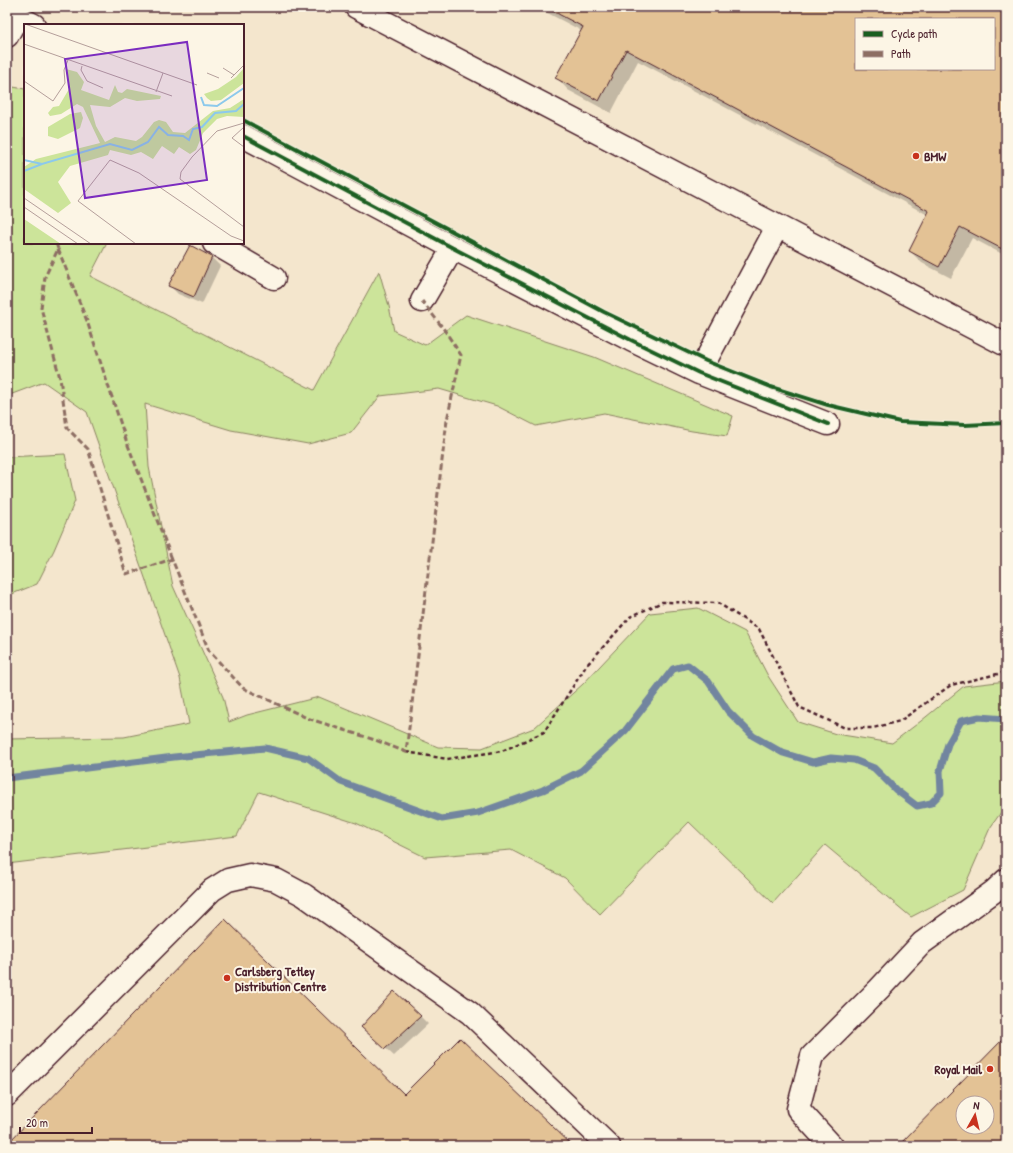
<svg xmlns="http://www.w3.org/2000/svg" width="1013" height="1153" font-family="'Patrick Hand',sans-serif">
<rect width="100%" height="100%" fill="#fcf5e5"/>
<filter id="ink" filterUnits="userSpaceOnUse"><feTurbulence type="fractalNoise" baseFrequency=".025" numOctaves="2"/><feDisplacementMap in="SourceGraphic" scale="8" xChannelSelector="R" yChannelSelector="G"/><feConvolveMatrix kernelMatrix="1 2 1 2 8 2 1 2 1" color-interpolation-filters="sRGB"/></filter>
<g filter="url(#ink)">
<path fill="#f4e6cd" fill-rule="evenodd" d="M7,7h999v1139h-999zM856,19h138v50h-138zM25,25h218v218h-218zM963,1103h24v24h-24z"/>
<path fill="#cce49a" stroke="#8b8262" d="M7,86l18,3v154h82l-17,33 224,114 65,-119 10,35 5,25 31,14 41,-30 128,42 139,59 -6,20 -35,-5 -88,-18 -68,13 -39,-20 -58,-17 -59,7 -29,37 -43,11 -77,-14 -86,-26 4,63 24,119 50,111 6,25 18,-7 72,-18 119,50 44,1 52,-20 49,-44 67,-71 48,-5 47,24 23,44 30,46 38,12 56,9 29,-22 43,-35 42,-5v124l-16,23 -27,62 -52,27 -86,-72 -52,58 -84,-81 -89,92 -35,-36 -54,-28 -86,7 -69,-34 -97,-31 -22,44 -230,28v-125l117,-2 65,-13 -9,-46 -93,-266 -43,-30 -37,14z
M65,454l10,47 -21,49 -17,34 -30,12v-139z"/>
<path fill="#0003" fill-rule="evenodd" d="M536,7h470v249l-34,-18 -21,40 -29,-15 -12,-12 18,-36 -290,-154 -27,52 -43,-23 -12,-13 26,-46zM856,19h138v50h-138z
M190,247l22,11 8,8 -18,38 -24,-10 -8,-8z
M420,1016l8,8 -34,32 -23,-21z"/>
<g fill="none" stroke-linecap="round" stroke-linejoin="round">
<path stroke="#72859f" stroke-width="7" d="M7,778l167,-21 91,-9 43,10 33,24 101,37 36,-6 65,-23 38,-19 44,-40 48,-62 15,-4 20,16 20,30 25,25 30,17 30,9 18,-4 23,2 20,8 22,22 21,16 14,-3 10,-10 -1,-22 8,-27 13,-23 18,-4 27,2"/>
</g>
<path fill="#e3c295" stroke="#4a1f2b" fill-rule="evenodd" d="M545,7h461v244l-46,-24 -21,40 -30,-16 20,-40 -303,-161 -27,51 -44,-23 28,-51zM856,19h138v50h-138z
M190,245l22,12 -18,40 -26,-11z
M225,919l179,175 56,-56 113,108h-566v-2z
M394,991l27,25 -36,33 -24,-22z
M1006,1036v110h-108zM963,1103h24v24h-24z"/>
<g fill="none" stroke-linecap="round" stroke-linejoin="round">
<defs>
<path id="minor" d="M356,7l650,338
M7,11l27,14
M7,36l11,-20
M243,136l210,112 178,92 68,33 129,51
M214,243l60,35
M422,301l31,-53
M699,373l78,-146
M7,1095l205,-205 16,-10 22,-5 26,5 28,15 166,118 139,133
M832,1146l-34,-37 14,-53 67,-67 43,-46 71,-51 13,-12"/>
</defs>
<use href="#minor" stroke="#4a1f2b" stroke-width="25"/>
<path stroke="#4a1f2b" stroke-width="2.5" stroke-dasharray="4 3" stroke-linecap="butt" d="M406,752l41,7 55,-8 42,-19 42,-66 44,-49 32,-15 56,1 41,26 40,78 46,21h28l27,-7 51,-36 55,-13"/>
<use href="#minor" stroke="#fcf5e5" stroke-width="22"/>
<path stroke="#8d6e63" stroke-width="3" stroke-dasharray="6 3" stroke-linecap="butt" d="M56,243l2,6 -13,28 -4,31 19,70 7,50 21,21 38,125 46,-15 37,92 34,37 64,30 68,22 31,12 41,-332 14,-65 -18,-27 -21,-27
M58,249l29,72 39,119 46,119"/>
<defs>
<path id="cycleway" d="M243,120l143,76 218,116 102,49 65,26 57,18 72,17 65,3 41,-2
M243,136l210,112 178,92 68,33 129,51"/>
</defs>
<use href="#cycleway" stroke="#fcf5e5" stroke-width="6"/>
<use href="#cycleway" stroke="#1b5e20" stroke-width="4"/>
</g>
</g>
<g fill="#c8321e" stroke="#fcf5e5" stroke-width="1.5">
<circle cx="916" cy="156" r="4"/>
<circle cx="227" cy="978" r="4"/>
<circle cx="990" cy="1069" r="4"/>
</g>
<g text-anchor="middle" stroke-width="4" stroke-linejoin="round" paint-order="stroke">
<g font-size="13" font-weight="bold" fill="#4a1f2b" stroke="#fcf5e5" text-anchor="start">
<text x="924" y="161">BMW</text>
<text x="235" y="976">Carlsberg Tetley<tspan x="235" dy="15">Distribution Centre</tspan></text>
<text x="982" y="1074" text-anchor="end">Royal Mail</text>
</g>
</g>
<g transform="translate(24 24)">
<rect width="220" height="220" fill="#fcf5e5"/>
<path d="M220,44v15l-23,17 -10,1 -4,-3 -3,-4 14,-5 18,-12zM42,45l11,3 7,10 -3,8 28,10 6,-15 3,7 4,1 5,-4 34,7 -1,3 -23,2 -12,-3 -15,9 -20,-2 6,21 9,16 10,-5 21,4 6,-4 12,-15 5,-2 7,2 7,10 12,1 28,-22 17,-3 14,-9v18l-17,-1 -10,3 -14,14 -7,17 -6,4 -11,-7 -5,7 -12,-8 -9,13 -12,-7 -10,3 -21,-5 -2,5 -38,11 -12,16 13,21 -13,10 -34,-24v-22l12,-8 64,-16 -17,-36 -6,-3 -16,10 -11,2 -2,-3 5,-6 6,-1 10,-17zM57,88l2,6 -3,10 -22,11 -10,-3v-9l22,-13zM0,195l37,25h-37z" fill="#cce49a"/>
<path fill="none" stroke="#8cc9ec" stroke-width="2" d="M177,73l3,8 13,1 27,-18M0,136l18,4 68,-20 22,6 16,-8 11,-15 9,8 15,1 6,4 4,-11 9,-2 13,-14 21,-2 8,-7M0,147l18,-7"/>
<path fill="none" stroke="#b59f9b" stroke-width="1" d="M1,0l172,61M0,20l148,52M58,42l-1,4 6,11 16,7M199,44l11,7M183,49l12,5M207,54l13,-13M0,57l29,20 12,-18 -1,-13 4,-10M132,68l7,-19M220,99l-27,8 -25,26 -11,15 -1,7 64,48M220,103l-12,11 12,9M0,174l67,46M0,183l54,37M112,220l-58,-43 32,-41 29,13 92,63 13,5"/>
<path fill="#7b2cbf" fill-opacity="0.15" stroke="#7b2cbf" stroke-width="2" d="M163,18l20,138 -122,18 -20,-139z"/>
<rect width="220" height="220" fill="none" stroke="#4a1f2b" stroke-width="2"/>
</g>
<rect width="1013" height="1153" fill="none" stroke="#fcf5e5" stroke-width="24"/>
<rect x="12" y="12" width="989" height="1129" fill="none" stroke="#4a1f2b" stroke-width="1.5" filter="url(#ink)"/>
<rect x="855" y="18" width="140" height="52" fill="#fcf5e5" stroke="#b59f9b"/>
<rect x="863" y="31" width="20" height="6" fill="#1b5e20" stroke="#b59f9b"/>
<text x="891" y="38" font-size="12" fill="#4a1f2b">Cycle path</text>
<rect x="863" y="51" width="20" height="6" fill="#8d6e63" stroke="#b59f9b"/>
<text x="891" y="58" font-size="12" fill="#4a1f2b">Path</text>
<g transform="translate(975 1115) rotate(8)"><circle r="19" fill="#fcf5e5" stroke="#b59f9b"/>
<path d="M0-3L7 15L0 10L-7 15Z" fill="#c8321e"/>
<text y="-6" font-size="11" font-weight="bold" text-anchor="middle" fill="#4a1f2b">N</text>
</g>
<path d="M20 1127v6h72v-6" fill="none" stroke="#4a1f2b" stroke-width="2"/>
<text x="26" y="1127" font-size="12" fill="#4a1f2b" stroke="#fcf5e5" stroke-width="3" paint-order="stroke">20 m</text>
</svg>
